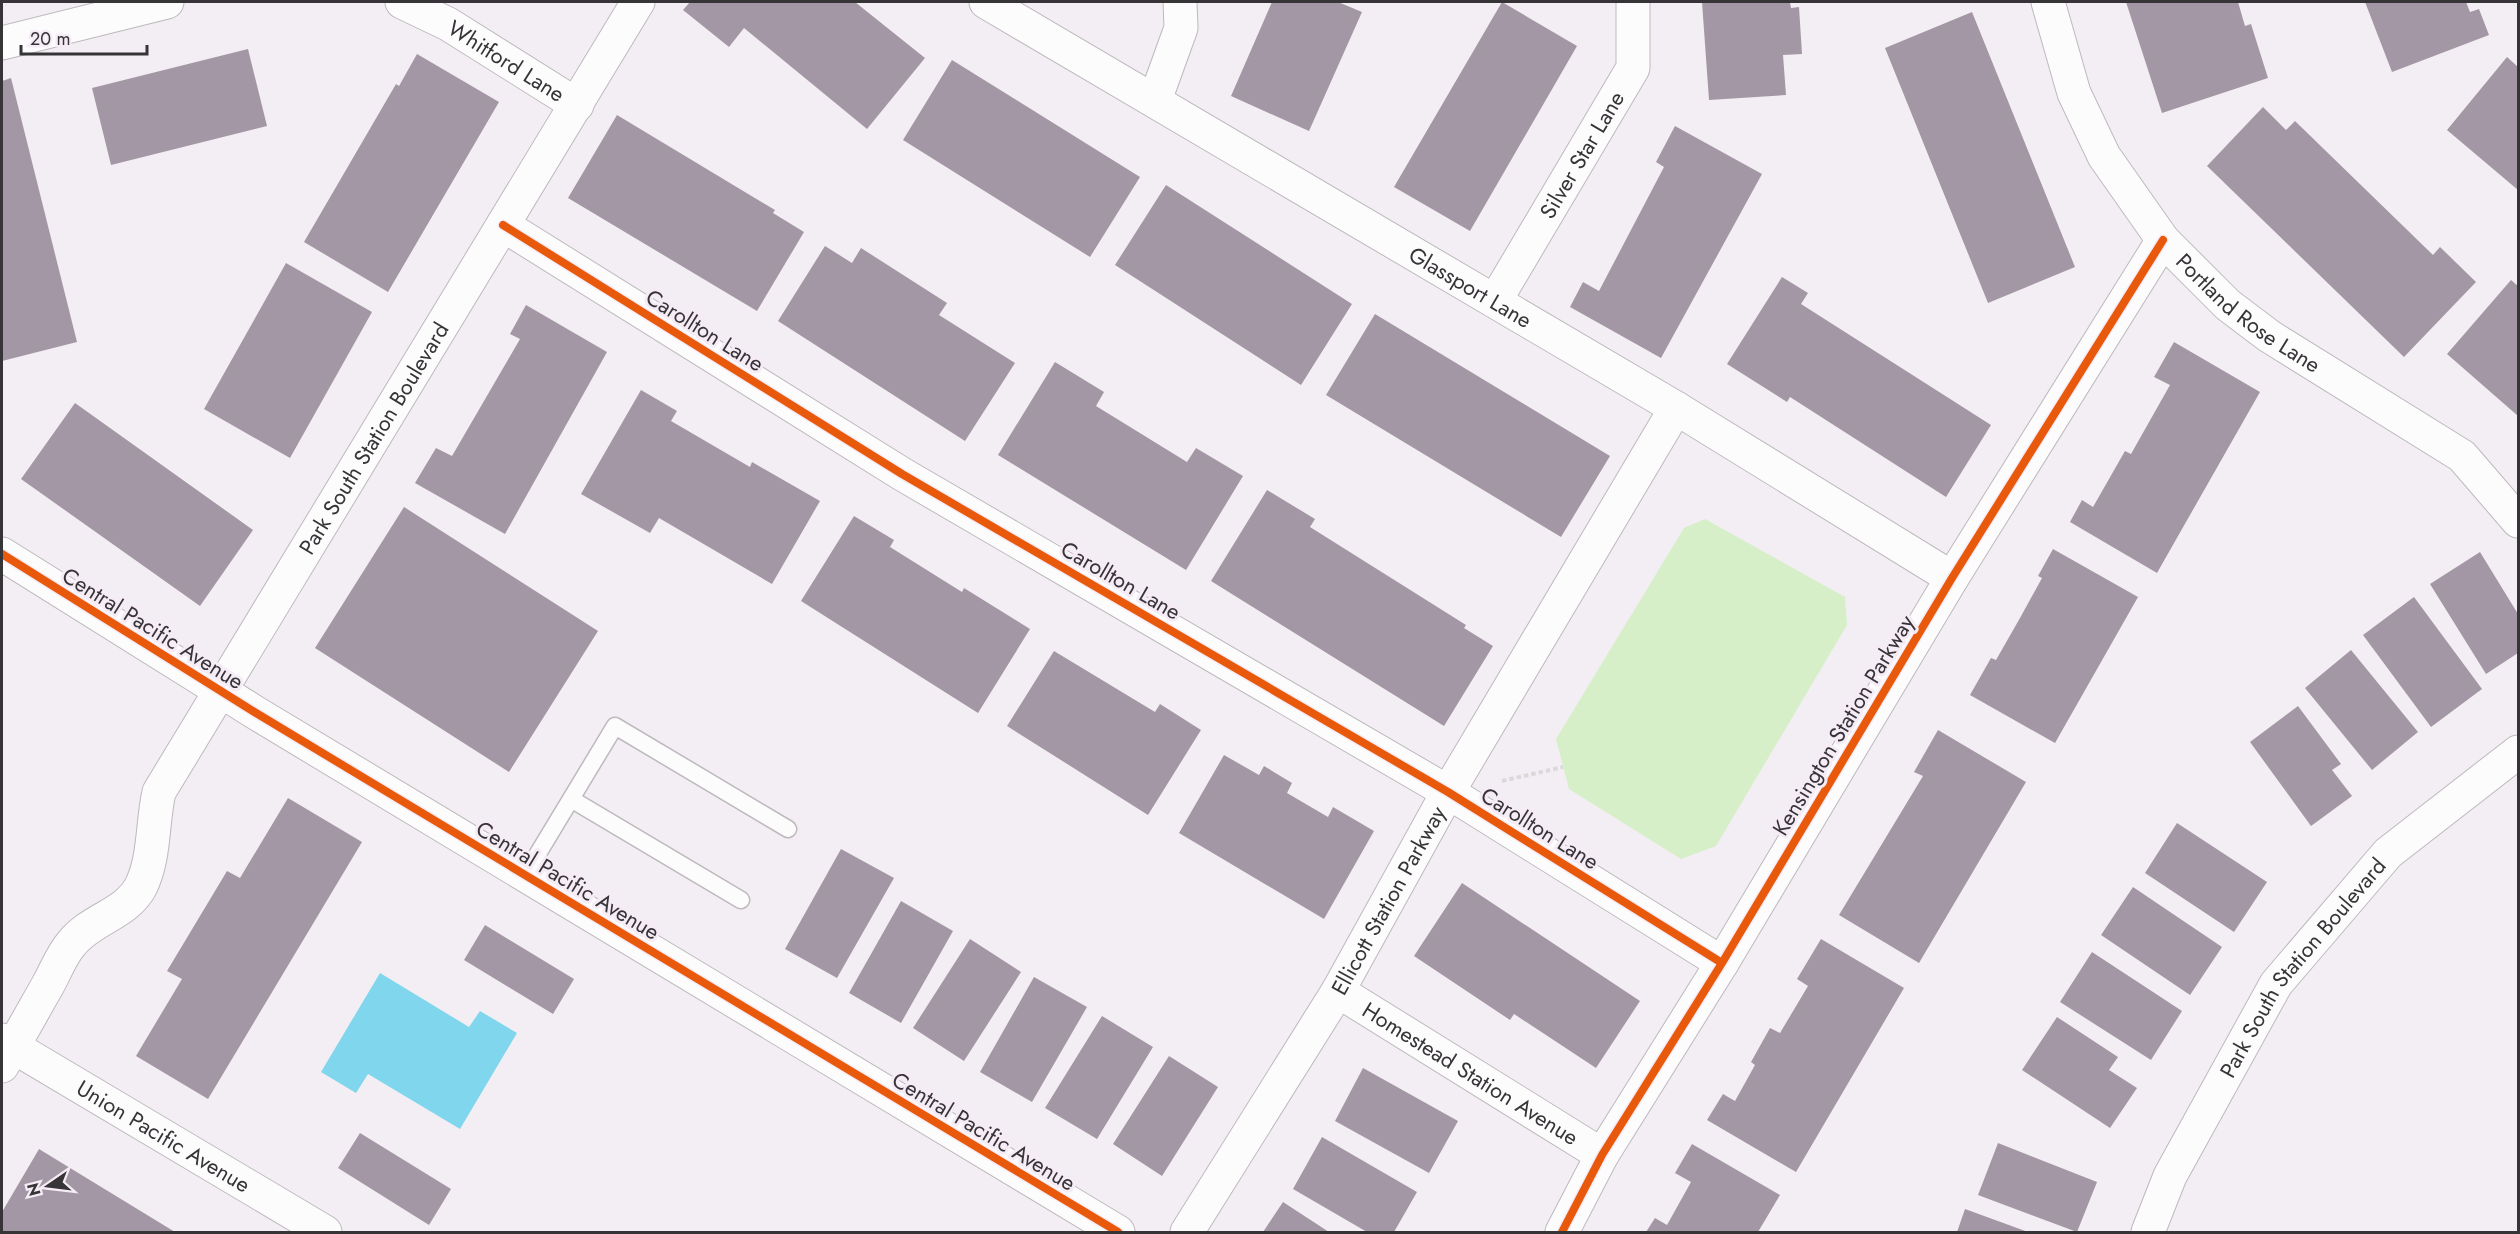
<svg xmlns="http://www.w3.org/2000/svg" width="2520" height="1234" font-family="Jost,sans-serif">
<rect width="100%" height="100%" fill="#f3eef3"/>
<path fill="#d6efc9" d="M1705,519l140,78 2,28 -131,221 -35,13 -112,-70 -13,-50 128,-211z"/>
<path fill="#80d6ec" d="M380,973l89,54 11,-16 37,22 -57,96 -92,-55 -12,19 -35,-21z"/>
<path fill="#a497a5" d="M690,2h165l70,56 -58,71 -123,-101 -15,19 -46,-37z
M1272,2h66l24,10 -53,119 -78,-35z
M1502,2l75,44 -107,185 -76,-44z
M1702,2h88l1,6 8,-1 3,47 -19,1 3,40 -77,5z
M2126,2h112l7,24 6,-2 17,54 -106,35z
M2365,2h101l4,10 9,-3 10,26 -97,37z
M1972,12l103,255 -87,36 -103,-255z
M248,49l19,77 -156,39 -19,-77z
M417,54l82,48 -111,190 -84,-50 92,-158 3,2z
M2507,57l11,10v123l-71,-60z
M952,60l188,117 -50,80 -187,-117z
M11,78l66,264 -75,19v-280z
M2263,107l23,23 9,-9 138,134 7,-8 36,35 -72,75 -197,-191z
M617,115l158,95 -2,3 31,19 -47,79 -189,-113z
M1675,126l87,48 -101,184 -91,-51 13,-25 16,9 65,-124 -8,-5z
M1166,185l186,119 -51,81 -186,-120z
M825,246l27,17 9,-15 86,55 -8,12 76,48 -50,78 -187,-120z
M286,263l86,49 -82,146 -86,-49z
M1782,277l26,16 -7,11 190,121 -45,72 -156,-100 -3,5 -60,-38z
M2511,280l7,6v130l-71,-62z
M526,305l81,47 -102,182 -90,-51 21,-35 16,8 68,-117 -10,-5z
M1375,314l235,142 -49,81 -235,-142z
M2174,342l86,50 -103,181 -87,-51 12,-22 11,7 32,-56 6,3 39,-69 -16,-8z
M1055,362l49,30 -8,14 91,56 9,-14 47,28 -57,94 -188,-115z
M641,390l36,21 -6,10 79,46 2,-5 68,39 -48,83 -113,-66 -9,15 -69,-39z
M75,403l178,127 -53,76 -179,-127z
M1267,490l48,29 -5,8 156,98 -2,3 29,18 -49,80 -233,-145z
M404,507l194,124 -89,141 -194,-124z
M854,516l40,24 -4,7 72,45 2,-4 66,41 -52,84 -177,-112z
M2053,549l85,48 -83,146 -85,-48 21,-37 5,2 24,-42 22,-40 -4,-2z
M2480,552l38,62v39l-32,21 -56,-90z
M2414,597l68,92 -51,38 -68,-92z
M2351,650l67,82 -46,38 -67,-82z
M1054,651l101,61 5,-8 41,26 -53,85 -141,-89z
M2298,706l43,58 -9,6 20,26 -41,30 -61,-84z
M1938,730l88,52 -107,181 -80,-48 84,-139 -9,-4z
M1224,755l35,20 5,-9 28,17 -5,10 41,24 5,-10 41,24 -50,88 -145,-86z
M288,798l74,44 -154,257 -72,-43 46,-77 -15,-8 60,-100 13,7z
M2177,823l90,59 -33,50 -89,-59z
M841,849l53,29 -57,100 -52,-29z
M1462,883l178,118 -44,67 -82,-54 -4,6 -96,-64z
M2133,887l89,60 -32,48 -89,-60z
M901,901l52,30 -52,92 -52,-30z
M485,925l89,54 -21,35 -89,-54z
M970,939l51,33 -57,89 -51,-33z
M1821,939l83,49 -108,184 -89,-52 16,-26 12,7 20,-36 -4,-3 19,-34 10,5 28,-47 -11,-7z
M2092,952l90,59 -31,49 -91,-58z
M1034,977l53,30 -55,95 -52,-30z
M1102,1016l51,31 -56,92 -52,-31z
M2057,1017l61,40 -9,13 28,18 -27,40 -88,-58z
M1169,1056l49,31 -56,89 -49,-32z
M1363,1068l95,53 -29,52 -94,-52z
M360,1133l91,56 -22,36 -91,-57z
M1322,1137l95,55 -23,40h-27l-74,-43z
M1998,1143l99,39 -20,50 -99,-37z
M1692,1144l88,51 -22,37h-112l9,-14 12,7 24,-43 -16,-9z
M39,1149l136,83h-173v-20z
M1283,1202l46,30h-66z
M1965,1209l63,23h-71z"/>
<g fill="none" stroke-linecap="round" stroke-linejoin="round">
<defs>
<path id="service" d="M571,799l170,101
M525,875l90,-149 173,103"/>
<g id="minor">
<path id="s1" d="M402,2l46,22 129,81"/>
<path id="s2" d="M986,2l690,406 276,170"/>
<path id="s3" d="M2048,2l26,91 30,63 59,84 65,65 41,31 193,120 56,65"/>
<path d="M2,43l165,-41"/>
<path d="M1155,100l26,-72 -1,-26"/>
<path d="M503,225l399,249 546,318 274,171"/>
<path id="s4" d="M1495,301l138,-233v-66"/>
<path d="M2,554l254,159 862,519"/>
<path id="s5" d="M1338,991l264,164"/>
<path id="s6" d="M2,1040l323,192"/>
<path id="s7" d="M2,1066c15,-27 31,-55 47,-83 7,-13 13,-29 23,-40 19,-24 55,-29 69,-57 14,-28 11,-64 18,-94l479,-790"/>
<path id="s8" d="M1187,1232l151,-241 110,-199 228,-384"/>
<path d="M1562,1232l40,-77 120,-192 230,-385 211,-338"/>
<path id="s9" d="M2148,1232l22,-56 106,-192 112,-131 130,-101"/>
</g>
</defs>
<use href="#service" stroke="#bdb9bd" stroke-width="19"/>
<use href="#minor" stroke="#bdb9bd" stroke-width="35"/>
<path stroke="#dad9da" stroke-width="4" stroke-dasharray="4.5 3" stroke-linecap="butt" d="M1502,781l61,-14"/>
<use href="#service" stroke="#fdfcfd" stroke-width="16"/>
<use href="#minor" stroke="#fdfcfd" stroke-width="33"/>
<defs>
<path id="cycleway" d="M503,225l399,249 546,318 274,171
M2,554l254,159 862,519
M1562,1232l40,-77 120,-192 230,-385 211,-338"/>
</defs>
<use href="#cycleway" stroke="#f5ecf5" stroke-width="11"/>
<use href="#cycleway" stroke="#e8590c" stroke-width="8"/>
</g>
<g text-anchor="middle" stroke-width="6" stroke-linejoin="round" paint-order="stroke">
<g font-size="22" fill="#373438" stroke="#f5ecf5">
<text dy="8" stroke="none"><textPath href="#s1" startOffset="120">Whitford Lane</textPath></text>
<text dy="8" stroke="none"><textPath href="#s4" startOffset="170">Silver Star Lane</textPath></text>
<text dy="8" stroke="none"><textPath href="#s2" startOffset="562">Glassport Lane</textPath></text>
<text dy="8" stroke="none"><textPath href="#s3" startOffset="380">Portland Rose Lane</textPath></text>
<text transform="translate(705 330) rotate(32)" y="8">Carollton Lane</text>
<text dy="8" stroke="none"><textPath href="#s7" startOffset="742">Park South Station Boulevard</textPath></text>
<text transform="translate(1121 580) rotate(30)" y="8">Carollton Lane</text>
<text transform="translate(153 628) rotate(32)" y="8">Central Pacific Avenue</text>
<text transform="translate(1843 725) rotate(-59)" y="8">Kensington Station Parkway</text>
<text transform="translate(1540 828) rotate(32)" y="8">Carollton Lane</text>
<text transform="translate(568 880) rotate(31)" y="8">Central Pacific Avenue</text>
<text dy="8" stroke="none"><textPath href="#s8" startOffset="388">Ellicott Station Parkway</textPath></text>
<text dy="8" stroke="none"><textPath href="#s9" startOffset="308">Park South Station Boulevard</textPath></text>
<text dy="8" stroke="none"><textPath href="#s5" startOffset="156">Homestead Station Avenue</textPath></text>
<text transform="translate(984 1131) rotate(31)" y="8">Central Pacific Avenue</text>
<text dy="8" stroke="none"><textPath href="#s6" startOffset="188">Union Pacific Avenue</textPath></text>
</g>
</g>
<rect width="2520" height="1234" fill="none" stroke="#373438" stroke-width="6"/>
<g transform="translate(48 1186) rotate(256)" stroke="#f5ecf5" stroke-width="4.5" paint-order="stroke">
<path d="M0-4.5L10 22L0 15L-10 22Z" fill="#373438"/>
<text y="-9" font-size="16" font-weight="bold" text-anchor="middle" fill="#373438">N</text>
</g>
<path d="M21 45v9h126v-9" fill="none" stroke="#373438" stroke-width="3"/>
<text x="30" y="45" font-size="18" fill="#373438" stroke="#f5ecf5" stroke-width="4.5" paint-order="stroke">20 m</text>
</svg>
